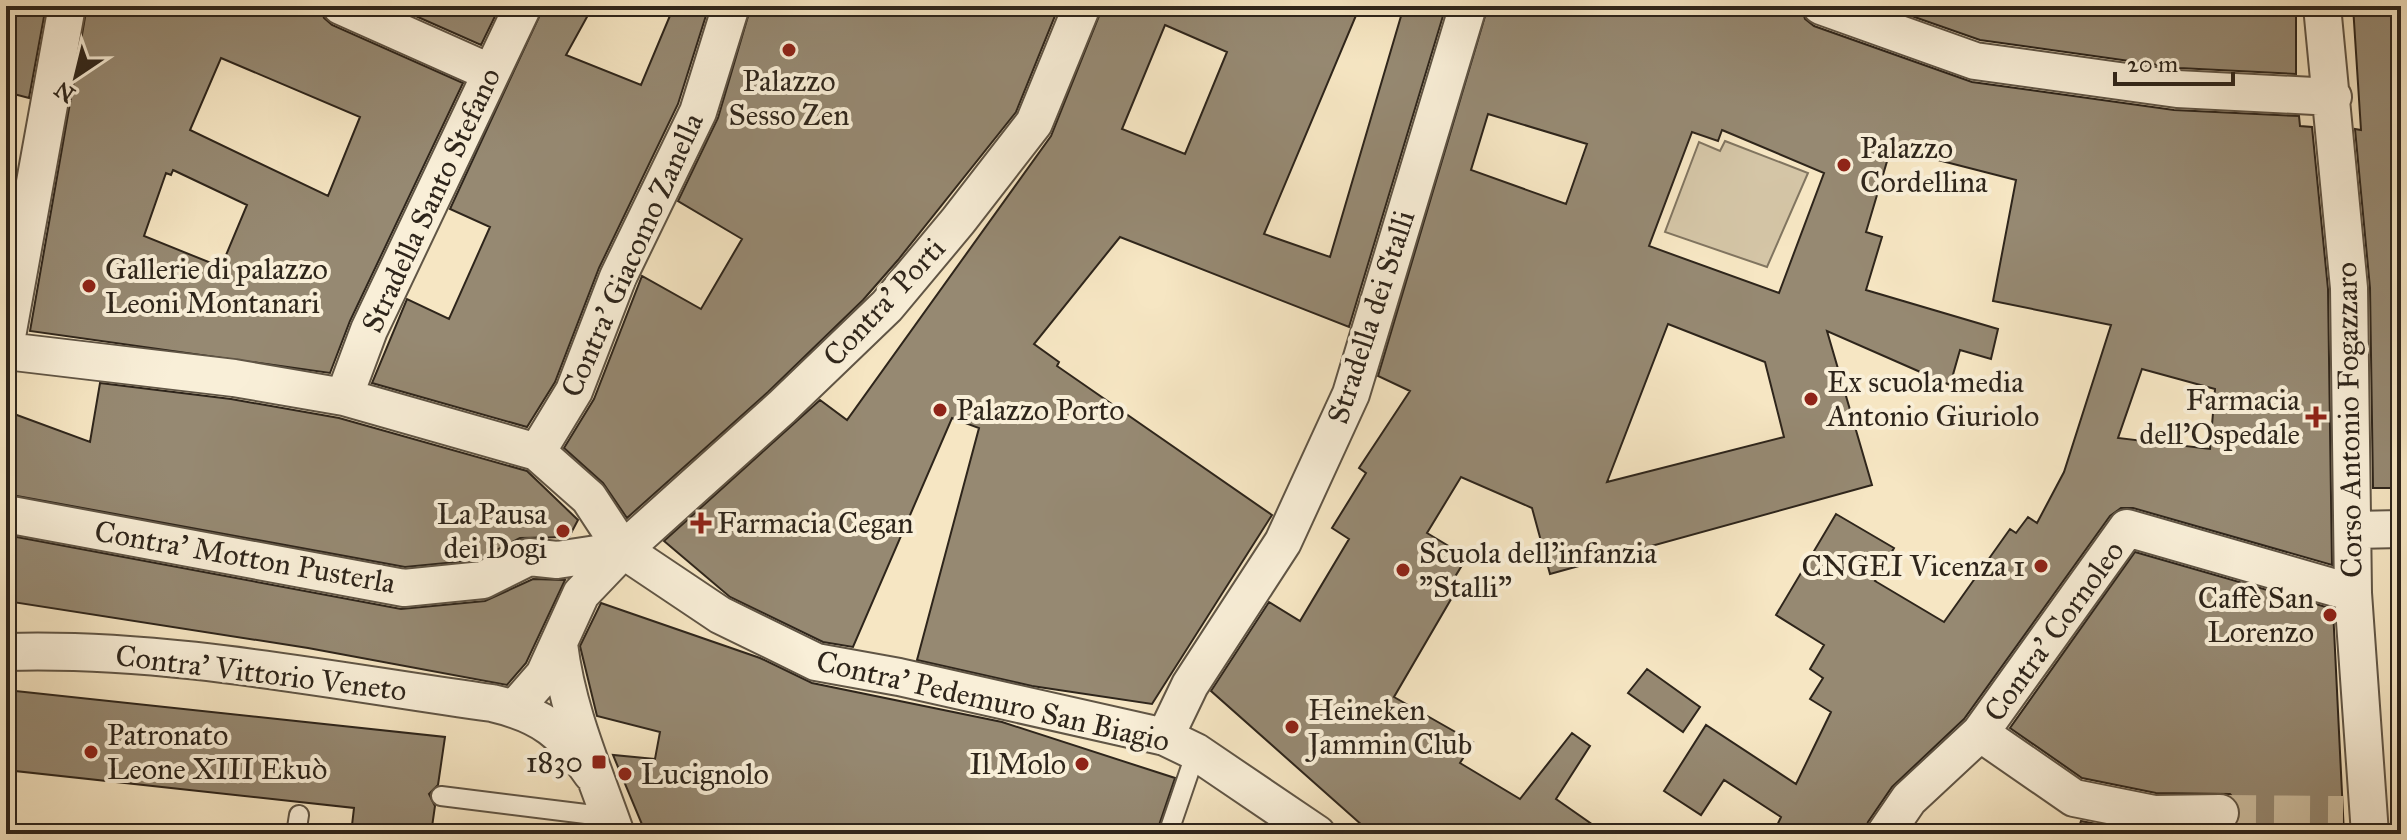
<svg xmlns="http://www.w3.org/2000/svg" width="2407" height="840" font-family="'IM FELL Great Primer',serif">
<rect width="100%" height="100%" fill="#f6e6c3"/>
<filter id="stains"><feTurbulence type="fractalNoise" baseFrequency=".0025" numOctaves="4"/><feColorMatrix values="0 0 0 0 .2 0 0 0 0 .09 0 0 0 0 .02 0 0 0 .5 -.17"/></filter>
<radialGradient id="worn" r=".72"><stop offset=".6" stop-color="#630" stop-opacity="0"/><stop offset="1" stop-color="#630" stop-opacity=".3"/></radialGradient>
<path fill="#d4c5a6" stroke="#817560" stroke-width="2" d="M1725,141l83,32 -41,94 -102,-35 34,-90 21,9z"/>
<path fill="#968972" stroke="#2e251b" stroke-width="2" fill-rule="evenodd" d="M6,6h40l-17,92 -23,-6z
M87,6h233l4,12 8,7 131,58 -113,238 -20,52 -300,-42zM221,58l139,59 -32,79 -138,-66zM173,170l74,35 -26,62 -77,-31 22,-63 5,2z
M393,6h107l-19,39z
M544,6h49l-27,49 75,30 33,-79h35l-31,98 -79,164 -44,114 -28,45 -155,-44 35,-84 42,20 41,-92 -40,-18z
M751,6h308l-43,106 -118,148 -35,40 -95,92 -141,126 -24,-35 -39,-35 30,-49 48,-123 59,33 41,-70 -64,-38 40,-83z
M1103,6h257l-96,228 66,23 74,-251h42l-97,321 -229,-90 -86,107 25,18 -2,4 215,149 -120,189 -120,-18 -115,-26 62,-232 -27,-10 -99,229 -30,-5 -93,-45 -66,-56 156,-141 27,20 204,-284zM1165,25l62,27 -42,102 -63,-25z
M1488,6h313l4,13 9,7 158,56 202,28 125,6 1,10 12,1 16,162 4,276 -199,-57h-12l-11,8 -146,203 -72,68 -24,35 -4,12h-91l8,-17 -57,-37 -23,35 -37,-24 42,-66 90,59 35,-72 -21,-13 13,-21 -13,-9 14,-24 -48,-30 60,-101 58,34 -19,33 69,41 66,-93 6,4 12,-16 9,6 27,-51 47,-147 -118,-24 23,-121 -125,-32 -25,84 16,5 -16,53 132,39 -7,30 -31,-9 -10,35 -123,-54 45,154 -322,89 -18,-66 -71,-31 -34,56 40,24 -20,33 7,4 -60,103 79,45 -13,21 60,36 52,-66 18,13 -34,53 50,35h-234l-161,-143 58,-89 31,19 49,-82 -17,-11 34,-55 -7,-5 51,-77 -32,-15zM1488,114l99,30 -21,60 -95,-34zM1722,130l102,43 -45,120 -130,-47 43,-114 26,9zM1668,324l97,38 19,75 -177,45zM2142,369l73,20 -5,60 -92,-11z
M1883,6h413v68l-117,-6 -199,-28z
M2353,6h48v482h-28l-3,-200 -15,-159 6,1z
M100,383l131,16 108,19 188,53 51,49 -9,17 -49,1 -43,22 -72,7 -399,-73v-83l84,31z
M6,535l395,74 84,-8 48,-22 32,1 -39,83 -19,22 -199,-37 -302,-47z
M2135,552l198,57 11,225h-124l11,-3 10,-18 -3,-10 -8,-9 -74,-1 -74,-15 -72,-50z
M601,603l159,55 52,25 190,39 173,56 -19,56h-510l-33,-79 42,4 5,-27 -63,-16 -17,-70z
M1647,669l53,38 -17,25 -55,-39z
M6,690l439,47 -7,48 -9,9 6,12 -4,28h-80l3,-26 -348,-38z
M2081,821l66,13h-70z"/>
<g fill="none" stroke-linecap="round" stroke-linejoin="round">
<path stroke="#cebfa1" stroke-width="36" stroke-dasharray="36 18" stroke-linecap="butt" d="M2220,813l123,1"/>
<defs>
<path id="lane" d="M441,796l169,21
M296,834l3,-19
M1168,834l28,-82"/>
<path id="street" d="M341,6l148,66
M1821,6l154,55 202,28 156,8
M2322,6l27,282 4,305 17,241
M6,342l61,-336
M6,351l228,27 110,19 193,55 52,46 34,52 97,65 96,47 83,15 266,60 31,15 121,82
M344,397l25,-67 154,-324
M537,452l37,-61 44,-114 80,-165 33,-106
M6,514l398,74 79,-8 46,-23 28,3 66,-10
M2354,530l47,-1
M559,644c8,67 35,127 57,190
M6,652c162,-5 326,29 486,51 51,12 71,29 100,71
M515,708l29,-33 37,-81 42,-44 159,-143 105,-101 71,-85 76,-98 48,-117
M1980,733l94,65 80,16 66,-1
M1165,737l25,-52 93,-143 68,-148 117,-388
M1885,834l24,-35 71,-66 147,-205 226,65"/>
</defs>
<use href="#lane" stroke="#605545" stroke-width="22"/>
<use href="#street" stroke="#605545" stroke-width="40"/>
<use href="#lane" stroke="#f9efd8" stroke-width="18"/>
<use href="#street" stroke="#f9efd8" stroke-width="36"/>
</g>
<g fill="#8f2418" stroke="#f9efd8" stroke-width="3">
<circle cx="789" cy="50" r="8"/>
<circle cx="1844" cy="165" r="8"/>
<circle cx="89" cy="286" r="8"/>
<circle cx="1811" cy="399" r="8"/>
<circle cx="940" cy="410" r="8"/>
<path d="M2312 405h8v8h8v8h-8v8h-8v-8h-8v-8h8z"/>
<path d="M697 511h8v8h8v8h-8v8h-8v-8h-8v-8h8z"/>
<circle cx="563" cy="531" r="8"/>
<circle cx="2041" cy="566" r="8"/>
<circle cx="1403" cy="570" r="8"/>
<circle cx="2330" cy="615" r="8"/>
<circle cx="1292" cy="727" r="8"/>
<circle cx="91" cy="752" r="8"/>
<rect x="591" y="754" width="16" height="16" rx="4"/>
<circle cx="1082" cy="764" r="8"/>
<circle cx="625" cy="774" r="8"/>
</g>
<g text-anchor="middle" stroke-width="8" stroke-linejoin="round" paint-order="stroke">
<g font-size="30" fill="#2e251b" stroke="#f9efd8" text-anchor="start">
<text x="789" y="91" text-anchor="middle">Palazzo<tspan x="789" dy="34">Sesso Zen</tspan></text>
<text x="1860" y="158">Palazzo<tspan x="1860" dy="34">Cordellina</tspan></text>
<text x="105" y="279">Gallerie di palazzo<tspan x="105" dy="34">Leoni Montanari</tspan></text>
<text x="1827" y="392">Ex scuola media<tspan x="1827" dy="34">Antonio Giuriolo</tspan></text>
<text x="2300" y="410" text-anchor="end">Farmacia<tspan x="2300" dy="34">dell'Ospedale</tspan></text>
<text x="956" y="420">Palazzo Porto</text>
<text x="547" y="524" text-anchor="end">La Pausa<tspan x="547" dy="34">dei Dogi</tspan></text>
<text x="717" y="533">Farmacia Cegan</text>
<text x="1419" y="563">Scuola dell'infanzia<tspan x="1419" dy="34">"Stalli"</tspan></text>
<text x="2025" y="576" text-anchor="end">CNGEI Vicenza 1</text>
<text x="2314" y="608" text-anchor="end">Caffè San<tspan x="2314" dy="34">Lorenzo</tspan></text>
<text x="1308" y="720">Heineken<tspan x="1308" dy="34">Jammin Club</tspan></text>
<text x="107" y="745">Patronato<tspan x="107" dy="34">Leone XIII Ekuò</tspan></text>
<text x="583" y="772" text-anchor="end">1830</text>
<text x="1066" y="774" text-anchor="end">Il Molo</text>
<text x="641" y="784">Lucignolo</text>
</g>
<g font-size="30" fill="#2e251b" stroke="#f9efd8">
<text transform="translate(431 200) rotate(-65)" y="10">Stradella Santo Stefano</text>
<text transform="translate(632 255) rotate(-66)" y="10">Contra' Giacomo Zanella</text>
<text transform="translate(884 302) rotate(-47)" y="10">Contra' Porti</text>
<text transform="translate(1371 317) rotate(-72)" y="10">Stradella dei Stalli</text>
<text transform="translate(2349 420) rotate(-91)" y="10">Corso Antonio Fogazzaro</text>
<text transform="translate(245 557) rotate(10)" y="10">Contra' Motton Pusterla</text>
<text transform="translate(2054 631) rotate(-54)" y="10">Contra' Cornoleo</text>
<text transform="translate(261 673) rotate(7)" y="10">Contra' Vittorio Veneto</text>
<text transform="translate(993 701) rotate(13)" y="10">Contra' Pedemuro San Biagio</text>
</g>
</g>
<rect width="2407" height="840" fill="none" stroke="#f6e6c3" stroke-width="32"/>
<rect x="8" y="8" width="2391" height="824" fill="none" stroke="#2e251b" stroke-width="4"/>
<rect x="16" y="16" width="2375" height="808" fill="none" stroke="#2e251b" stroke-width="2"/>
<g transform="translate(76 76) rotate(215)" stroke="#f9efd8" stroke-width="6" paint-order="stroke">
<path d="M0-6L14 30L0 20L-14 30Z" fill="#2e251b"/>
<text y="-12" font-size="22" font-weight="bold" text-anchor="middle" fill="#2e251b">N</text>
</g>
<path d="M2115 72v12h118v-12" fill="none" stroke="#2e251b" stroke-width="4"/>
<text x="2127" y="72" font-size="24" fill="#2e251b" stroke="#f9efd8" stroke-width="6" paint-order="stroke">20 m</text>
<rect width="100%" height="100%" filter="url(#stains)"/>
<rect width="100%" height="100%" fill="url(#worn)"/>
</svg>
